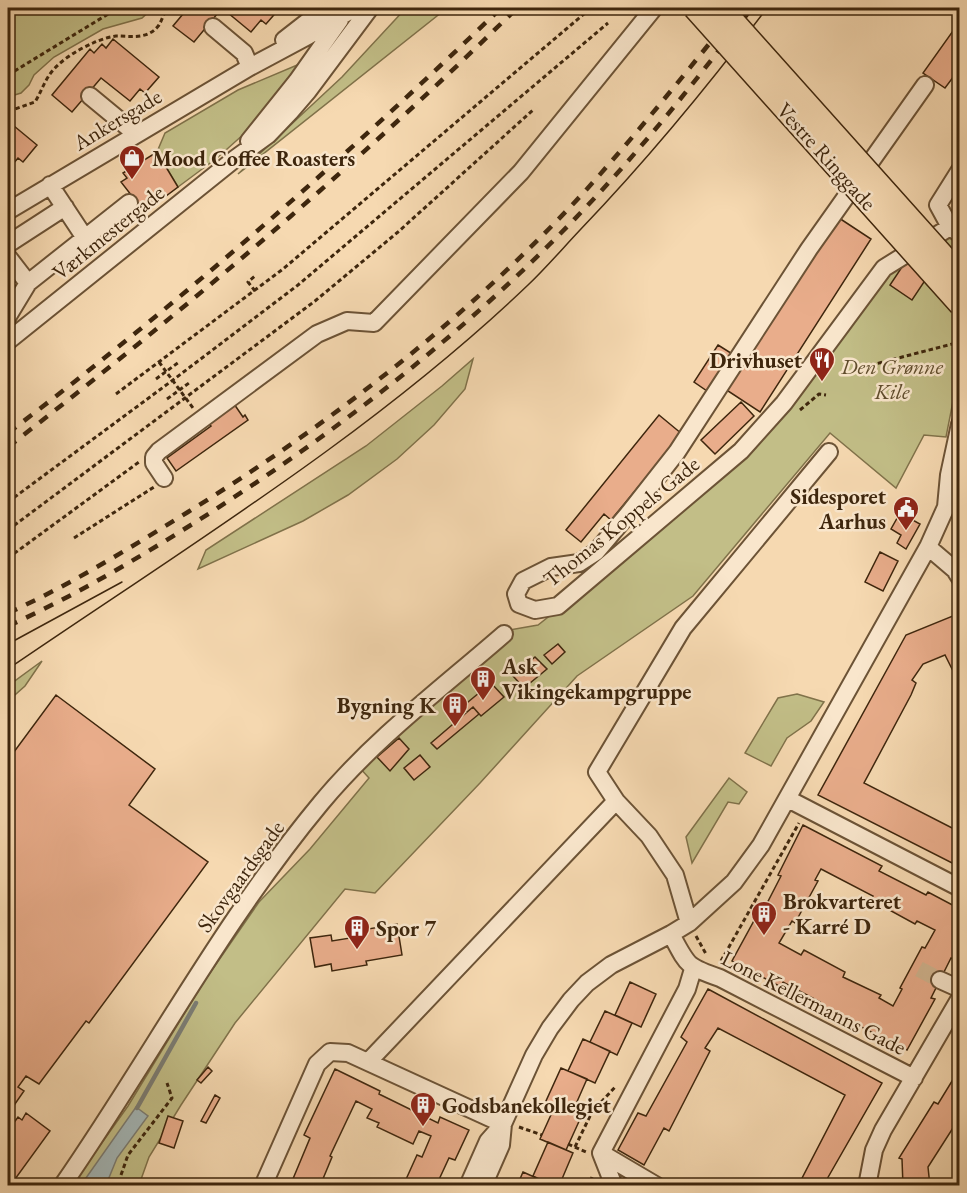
<svg xmlns="http://www.w3.org/2000/svg" width="967" height="1193" font-family="'EB Garamond',serif">
<rect width="100%" height="100%" fill="#f6d9b1"/>
<filter id="stains"><feTurbulence type="fractalNoise" baseFrequency=".00333" numOctaves="4"/><feColorMatrix values="0 0 0 0 .2 0 0 0 0 .09 0 0 0 0 .02 0 0 0 .5 -.17"/></filter>
<radialGradient id="worn" r=".72"><stop offset=".6" stop-color="#630" stop-opacity="0"/><stop offset="1" stop-color="#630" stop-opacity=".3"/></radialGradient>
<path fill="#c2be87" stroke="#80724a" stroke-width="1.5" d="M8,8h145l-11,10 -39,11 -49,28 -20,18 -5,10 -8,8 -13,4z
M406,8h41l-209,166 104,-97z
M302,63l-57,70 -28,25 -39,29 -21,-35 8,-19 73,-43z
M952,233l7,5v133l-13,66 -22,-2 -28,53 -66,-55 -137,163 -116,80 -97,107 -105,110 -30,-4 -110,134 -54,82 -32,52 -10,28 -68,1 57,-80 75,-123 56,-81 51,-53 59,-71 -10,-11 144,-136 35,-6 57,-45 144,-120 151,-188z
M473,359l-8,30 -31,36 -37,34 -49,36 -45,26 -105,48 8,-19 160,-104 76,-60z
M42,661l-17,25 -17,15v-15z
M797,694l27,8 -13,19 -24,17 -16,28 -26,-13 33,-55z
M729,778l18,14 -8,12 -11,-2 -36,61 -6,-26z"/>
<path fill="#a3b7b8" stroke="#7b7d74" stroke-width="1.5" d="M136,1107l12,9 -31,42 -11,27h-25z"/>
<g fill="none" stroke-linecap="round" stroke-linejoin="round">
<path stroke="#7b7d74" stroke-width="4.5" d="M137,1108l59,-105"/>
</g>
<path fill="#e9ad8b" stroke="#3e260d" stroke-width="1.5" fill-rule="evenodd" d="M188,8h92l-14,16 -5,-4 -10,12 -29,-24 -28,34 -21,-16z
M960,21v47l-15,20 -22,-15z
M113,39l46,38 -14,16 -5,-4 -10,12 -29,-23 -29,34 -20,-17 38,-46 4,4 8,-9 4,4z
M8,121l29,24 -14,17 -5,-4 -10,12z
M157,152l21,35 -12,9 -3,-3 -21,16 -21,-27 6,-4 -4,-5z
M839,218l32,21 -111,173 -35,-23z
M912,252l22,15 -22,33 -22,-15z
M718,345l16,10 -24,38 -16,-11z
M232,401l11,16 2,-2 3,5 -72,51 -9,-13 44,-32 -5,-7z
M741,402l13,14 -39,38 -14,-14z
M659,415l23,19 -71,86 -7,-6 -23,28 -15,-12z
M900,513l20,11 -14,25 -9,-6 4,-8 -10,-6z
M880,552l18,9 -15,30 -18,-9z
M960,613v72l-15,-30 -22,9 -11,16 4,3 -5,12 -47,88 96,49v35l-142,-72 88,-160z
M558,644l7,8 -13,12 -8,-9z
M535,657l12,12 -23,19 -11,-12z
M491,683l13,14 -23,19 -8,-9 -6,5 -5,-5z
M56,695l99,74 -26,36 79,57 -119,161 -3,-2 -47,63 -13,-8 -8,11 6,4 -16,23v-354z
M473,707l6,7 -42,35 -6,-6z
M399,738l10,11 -19,22 -13,-14z
M420,755l10,12 -16,13 -10,-12z
M803,825l79,41 -3,5 47,24 2,-3 32,17v43l-5,8 -4,-2 -20,40 4,1 -28,51 -89,-45 2,-3 -37,-20 -2,5 -49,-26 29,-53 3,1 17,-33 -3,-1zM821,869l52,27 -2,4 44,24 2,-3 18,9 -10,18 -3,-1 -22,41 2,1 -9,17 -14,-8 2,-3 -38,-18 2,-5 -41,-22 -3,5 -22,-12 13,-22 3,2 23,-42 -3,-1z
M397,924l5,31 -36,6 1,4 -35,6 -1,-7 -16,3 -5,-29 21,-3 1,6 31,-5 -1,-6z
M630,982l26,12 -15,33 -26,-12z
M708,989l174,94 -59,103h-24v-2l46,-89 -127,-67 -13,20 5,3 -41,80 -5,-3 -20,37 -26,-15 20,-37 8,3 41,-74 -6,-5z
M605,1011l27,12 -15,32 -27,-13z
M583,1039l27,12 -15,32 -27,-12z
M208,1067l4,4 -11,12 -4,-3z
M561,1068l26,11 -15,34 -26,-12z
M960,1068v49l-32,50 2,19h-27l-1,-27 -3,-1 35,-56 4,2z
M335,1069l45,22 -1,3 59,29 2,-6 29,13 -14,30 -6,-2 -13,28h-33l14,-31 5,2 9,-21 -12,-5 -6,13 -36,-17 2,-4 -12,-5 5,-9 -16,-8 -26,55 2,1 -12,29h-30l20,-48 -6,-3z
M215,1095l5,3 -14,25 -5,-2z
M555,1106l26,11 -15,33 -26,-11z
M26,1113l24,18 -40,55h-2v-55l10,-14 4,3z
M168,1116l15,5 -9,27 -15,-5z
M548,1142l25,11 -14,33h-6l-20,-10z
M523,1172l27,12v2h-33z"/>
<g fill="none" stroke-linecap="round" stroke-linejoin="round">
<path stroke="#d1b590" stroke-width="16" stroke-dasharray="16 8" stroke-linecap="butt" d="M919,969l21,11"/>
<defs>
<path id="minor" d="M213,27l31,26 6,14
M284,40l41,-32
M925,85l-116,164 -132,203 -48,61 -33,39 -17,11 -28,4 -28,14 -7,13 3,10 16,6 23,-4 183,-155 43,-48 100,-135 66,-41 10,7
M90,96l46,38
M249,141l48,-60 43,-61
M50,185l35,53
M8,211l242,-144 58,-31 47,-28
M950,227l-12,-22 22,-35
M8,244l57,-37
M8,257l20,26 101,-80
M8,316l20,-33
M8,341l228,-183 32,-23 22,-23 18,-21 62,-83
M164,478l-10,-15v-6l5,-6 158,-117 30,-13 27,2 147,-151 133,-164
M928,547l27,23 5,8
M788,799l172,89
M689,923l-14,-48 -26,-39 -33,-35 -19,-29 86,-144 146,-176
M671,934c17,32 15,32 49,44l194,100
M940,980l20,9
M368,1062l248,-261
M601,1153l86,-164 6,-20
M601,1153l56,33
M601,1153l13,33
M62,1186c88,-127 160,-264 259,-383 53,-64 121,-115 183,-169
M263,1186l54,-122 13,-12 18,1 155,71
M468,1186l20,-45 15,-17 31,-69 16,-27 21,-28 16,-17 24,-18 60,-31 18,-11 45,-41 27,-37 167,-298 18,-40 3,-32 11,-51
M483,1186l18,-41 2,-21
M867,1186l7,-36 9,-20 77,-132"/>
</defs>
<use href="#minor" stroke="#6c5336" stroke-width="20"/>
<path stroke="#3e260d" stroke-width="3" stroke-dasharray="4.5 3" stroke-linecap="butt" d="M384,12l7,-4
M8,75l110,-67
M8,108l7,1 20,-7c5,-8 8,-17 13,-25 9,-15 29,-27 45,-34 7,-3 15,-6 23,-7 15,0 32,4 43,-11 3,-5 5,-12 8,-17
M255,291l-7,-9 7,-6
M159,362l34,46
M856,369l104,-27
M156,379l23,-17
M116,394l167,-125 308,-261
M167,399l22,-16
M800,410l19,-16 7,1
M8,502l165,-122 125,-95 310,-262
M8,530l307,-229 83,-69 135,-122
M74,538l80,-51
M8,558l131,-96
M696,936l10,18
M721,961l78,-138
M519,1127l23,8
M568,1144l18,8
M575,1147l17,-35 24,-26
M121,1175l7,-20 44,-57 -5,-15
M589,1186l3,-9"/>
<use href="#minor" stroke="#f9e6cc" stroke-width="16"/>
<path stroke="#3e260d" stroke-width="1.5" d="M8,644l114,-62
M8,669c177,-121 364,-235 520,-384 18,-17 35,-37 52,-55 67,-70 129,-145 187,-222"/>
<path stroke="#3e260d" stroke-width="4.5" stroke-dasharray="10 10" stroke-linecap="butt" d="M8,433c173,-131 337,-275 493,-425
M8,447c177,-137 349,-282 509,-439
M8,613c62,-28 122,-65 180,-101 145,-90 283,-197 399,-323 53,-59 102,-120 151,-181
M8,626c71,-32 139,-73 205,-115 158,-102 306,-222 428,-365 39,-45 75,-92 111,-138"/>
<defs>
<path id="major-bridge" d="M694,8l266,297
M722,8l238,266"/>
</defs>
<use href="#major-bridge" stroke="#3e260d" stroke-width="24" stroke-linecap="butt"/>
<use href="#major-bridge" stroke="#f6d9b1" stroke-width="21"/>
</g>
<defs>
<symbol id="shop-pin" viewBox="-11 -11 22 30"><path d="M0 17L-7.5 6A9.5 9.5 0 1 1 7.5 6Z" fill="#8f2418" stroke="#f9e6cc"/><path d="M-5-2.5h2.3a2.7 3.5 0 0 1 5.4 0H5L5.5 6h-11ZM-1.5-2.5h3a1.5 2.3 0 0 0-3 0Z" fill="#fff"/></symbol>
<symbol id="restaurant-pin" viewBox="-11 -11 22 30"><path d="M0 17L-7.5 6A9.5 9.5 0 1 1 7.5 6Z" fill="#8f2418" stroke="#f9e6cc"/><path d="M-5-6h1v4h1v-4h1v4h1v-4h1v5L-1.5 .5V6h-2V.5L-5-1ZM5-6V6H3V1.5H1.5Q1.5-4 5-6Z" fill="#fff"/></symbol>
<symbol id="civic-pin" viewBox="-11 -11 22 30"><path d="M0 17L-7.5 6A9.5 9.5 0 1 1 7.5 6Z" fill="#8f2418" stroke="#f9e6cc"/><path d="M-.6-6.5H3V-4.5H.6V-3L4-1V1h2V6H-6V1h2V-1L-.6-3ZM-1.2 2.5V6h2.4V2.5Z" fill="#fff"/></symbol>
<symbol id="building-pin" viewBox="-11 -11 22 30"><path d="M0 17L-7.5 6A9.5 9.5 0 1 1 7.5 6Z" fill="#8f2418" stroke="#f9e6cc"/><path d="M-4-6H4V6H1V3H-1V6H-4ZM-2.5-4.3h1.7v1.8h-1.7ZM.8-4.3h1.7v1.8H.8ZM-2.5-1h1.7V.8h-1.7ZM.8-1h1.7V.8H.8Z" fill="#fff"/></symbol>
</defs>
<g fill-rule="evenodd">
<use href="#shop-pin" x="117" y="143" width="30" height="40"/>
<use href="#restaurant-pin" x="807" y="345" width="30" height="40"/>
<use href="#civic-pin" x="891" y="494" width="30" height="40"/>
<use href="#building-pin" x="468" y="664" width="30" height="40"/>
<use href="#building-pin" x="440" y="690" width="30" height="40"/>
<use href="#building-pin" x="749" y="899" width="30" height="40"/>
<use href="#building-pin" x="342" y="913" width="30" height="40"/>
<use href="#building-pin" x="408" y="1090" width="30" height="40"/>
</g>
<g text-anchor="middle" stroke-width="5" stroke-linejoin="round" paint-order="stroke">
<g font-size="22" fill="#3e260d" stroke="#f9e6cc">
<text transform="translate(117 119) rotate(-31)" y="8">Ankersgade</text>
<text transform="translate(827 156) rotate(48)" y="8">Vestre Ringgade</text>
<text transform="translate(108 232) rotate(-39)" y="8">Værkmestergade</text>
<text transform="translate(621 521) rotate(-39)" y="8">Thomas Koppels Gade</text>
<text transform="translate(240 876) rotate(-54)" y="8">Skovgaardsgade</text>
<text transform="translate(814 1002) rotate(27)" y="8">Lone Kellermanns Gade</text>
</g>
<g font-size="22" font-weight="bold" fill="#3e260d" stroke="#f9e6cc" text-anchor="start">
<text x="152" y="166">Mood Coffee Roasters</text>
<text x="802" y="368" text-anchor="end">Drivhuset</text>
<text x="886" y="504" text-anchor="end">Sidesporet<tspan x="886" dy="25">Aarhus</tspan></text>
<text x="502" y="674">Ask<tspan x="502" dy="25">Vikingekampgruppe</tspan></text>
<text x="436" y="713" text-anchor="end">Bygning K</text>
<text x="783" y="909">Brokvarteret<tspan x="783" dy="25">- Karré D</tspan></text>
<text x="376" y="936">Spor 7</text>
<text x="442" y="1113">Godsbanekollegiet</text>
</g>
<g font-size="22" font-style="italic" fill="#5f4c2c" stroke="#f9e6cc">
<text x="892" y="374">Den Grønne<tspan x="892" dy="25">Kile</tspan></text>
</g>
</g>
<rect width="967" height="1193" fill="none" stroke="#f6d9b1" stroke-width="30"/>
<rect x="9" y="9" width="949" height="1175" fill="none" stroke="#3e260d" stroke-width="3"/>
<rect x="15" y="15" width="937" height="1163" fill="none" stroke="#3e260d" stroke-width="1.5"/>
<rect width="100%" height="100%" filter="url(#stains)"/>
<rect width="100%" height="100%" fill="url(#worn)"/>
</svg>
